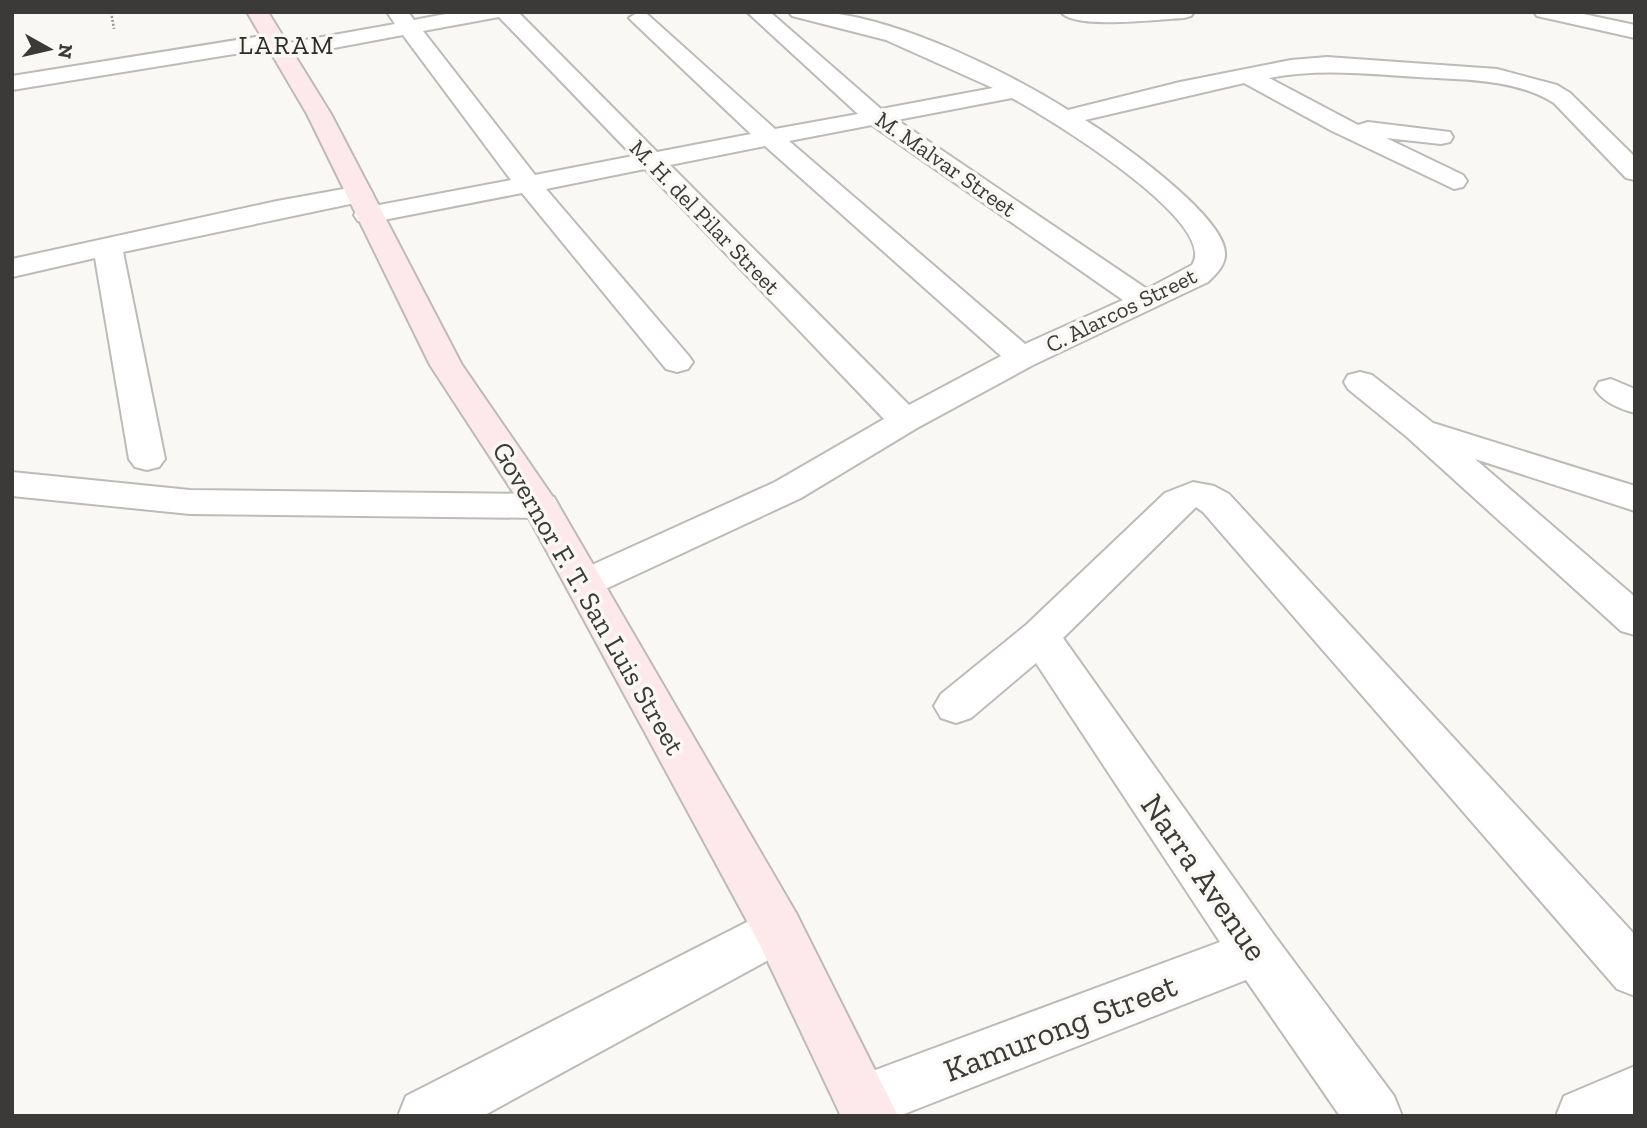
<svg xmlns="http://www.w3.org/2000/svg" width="1647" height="1128" font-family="'Zilla Slab',serif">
<rect width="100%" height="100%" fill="#faf8f4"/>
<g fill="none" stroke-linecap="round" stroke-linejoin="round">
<defs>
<path id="street" d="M387,12h21l6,8 42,-8h62l139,140 94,-18 -118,-112 -4,-4 9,-6 9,2 128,115 83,-15 -111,-102h23l111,97 112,-21 -107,-48 -94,-24 -3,-4c14,0 29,-1 43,1 75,10 172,57 236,97l112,-28 111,-22 36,-3 170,12 60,16 13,8 65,64v23l-9,-2 -72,-75c-40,-25 -91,-23 -136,-26 -50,-3 -99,-9 -149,1l89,47 10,-3 82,10 3,5 -3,5 -9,2 -55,-6 77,37 4,6 -4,6 -9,2 -122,-58 -88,-48 -159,37c31,19 143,98 140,135 0,11 -10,20 -17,27l-175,83 -116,63 -116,70 -215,100 -14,-4 -6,-10 6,-10 203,-92 109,-63 -239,-250 -99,20 142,166 5,7 -5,7 -11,3 -11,-3 -144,-176 -154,30 -10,-2 -4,-6 4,-6 153,-29 -108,-145 -122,23 -8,-2 -3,-5 2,-3 -260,42v-14l262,-42 8,2 3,5 -2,3 112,-20zM499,17l134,139 -98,19 -112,-144zM1012,98c33,18 209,124 180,167l-45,24 -250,-169zM872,125l251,175 -98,44 -236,-203zM765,146l236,210 -92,49 -239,-240z
M1061,12h133l-3,4 -7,2c-24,1 -110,12 -123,-6z
M1534,12h40l61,13v13l-98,-22z
M360,186l9,2 4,6 -4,6 -246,52 42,207 -6,8 -12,3 -12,-3 -6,-8 -34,-201 -83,19v-18l265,-58z
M1360,372l12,3 61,48 202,63v25l-160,-52 160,138v38l-14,-4 -214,-194 -59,-48 -4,-7 4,-7z
M1611,379l24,10v24c-15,-4 -32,-11 -40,-24l4,-7z
M12,472l178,18 351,4 13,3 5,9 -5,9 -13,3 -351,-4 -178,-18z
M1193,482l21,4 15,8 406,441v61l-18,-7 -414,-477 -7,-5 -133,131 211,297 120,161 8,20h-62l-94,-136 -347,136h-58l-6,-14 8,-20 377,-140 -184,-279 -65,55 -15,5 -15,-5 -7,-12 7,-12 85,-69 139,-132z
M778,906l18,7 7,16 -7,16 -313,171h-85l8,-20z
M1635,1066v50h-79l8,-20z"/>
<path id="secondary" d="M247,12h21l63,102 131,251 97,141 237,407 102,203h-57l-81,-171 -236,-436 -94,-144 -123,-251z"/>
</defs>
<use href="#street" stroke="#bdbbb7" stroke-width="4"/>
<use href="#secondary" stroke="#bdbbb7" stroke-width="4"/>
<path stroke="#979693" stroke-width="2.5" stroke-dasharray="2 2" stroke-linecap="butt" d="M111,12l3,17"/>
<use href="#street" fill="#fff" fill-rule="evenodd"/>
<use href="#secondary" fill="#fde9ec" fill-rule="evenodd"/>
</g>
<g text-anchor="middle" stroke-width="7" stroke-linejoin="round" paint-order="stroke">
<g font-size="23" fill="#3b3a39" stroke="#faf8f4">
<text transform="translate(946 164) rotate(35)" y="8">M. Malvar Street</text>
<text transform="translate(705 217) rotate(46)" y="8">M. H. del Pilar Street</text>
<text transform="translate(1121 310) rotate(-26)" y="8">C. Alarcos Street</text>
</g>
<g font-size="26" letter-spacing="2" fill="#2d2c29" stroke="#faf8f4">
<text x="287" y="54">LARAM</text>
</g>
<g font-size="28" fill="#3b3a39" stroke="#faf8f4">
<text transform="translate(589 598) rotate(60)" y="10">Governor F. T. San Luis Street</text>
</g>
<g font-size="33" fill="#3b3a39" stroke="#faf8f4">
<text transform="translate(1205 877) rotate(55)" y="12">Narra Avenue</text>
<text transform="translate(1060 1027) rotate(-21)" y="12">Kamurong Street</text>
</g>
</g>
<rect width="1647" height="1128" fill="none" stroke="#3b3a39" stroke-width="28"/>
<g transform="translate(49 49) rotate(98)" stroke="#faf8f4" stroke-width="5" paint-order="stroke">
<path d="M0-5L12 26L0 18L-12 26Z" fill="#3b3a39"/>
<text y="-10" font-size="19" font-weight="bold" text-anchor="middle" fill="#3b3a39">N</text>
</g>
</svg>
